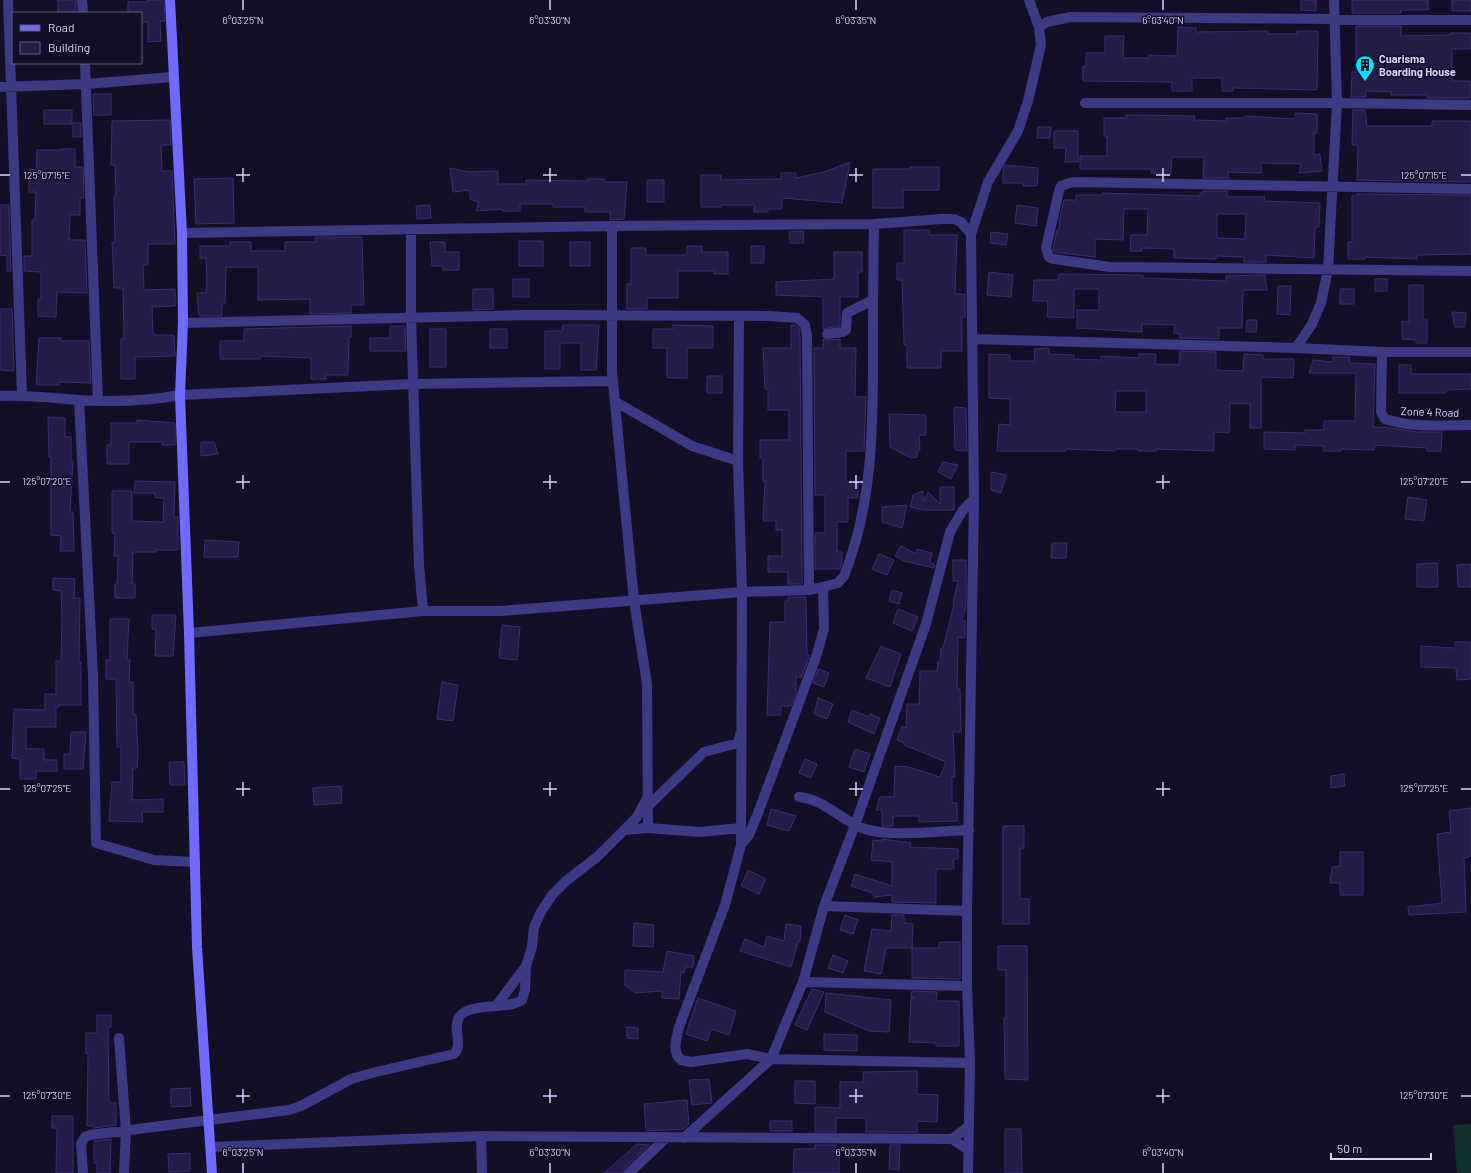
<svg xmlns="http://www.w3.org/2000/svg" width="1471" height="1173" font-family="Barlow,sans-serif">
<rect width="100%" height="100%" fill="#130f26"/>
<path fill="#12302f" d="M1471,1124v49h-14l-4,-48z"/>
<path fill="#241b47" stroke="#3b2d73" fill-rule="evenodd" d="M58,0h18v13h-18z
M147,0h17l1,21h-5l1,20 -13,1v-20h-7v-9h-13v-11h19z
M1301,0h15v11l-15,-1z
M1352,0h76v10h-27v3h-49z
M1452,0h19v11h-19z
M1356,26h45v10l49,-1v-2h21v16h-19v32h18v17h-43v-3h-36v-3l-25,-1v6h-15l1,-25h4z
M1178,27l18,1v4l72,-1v3h29v-3h21l-1,59 -84,-2v3h-11v-13h-30v13h-20v-9l-89,-1v-15h3v-13h19v-17h19l-1,22h26v-3l28,1z
M93,94h18v21h-17z
M44,110h28v14h-28z
M1353,110h12l2,16h65v-5h39v61l-114,-2 1,-35h-6z
M1295,113l22,1v19h-3v22l6,-1 2,17 -23,2 2,-9 -40,-1v10l-33,-1v6h-25l1,-21h-32l-1,17 -20,-1v-4h-71v-13h27v-20h-3v-18h22v-3l69,1 -1,4 32,1v-3h19v-2l50,3z
M170,120l1,25h-10l1,26h10l3,73h-27v21h-5l1,25 31,-1v17l-23,1 1,28h21l1,21 -40,1v22h-14v-40h3l-1,-51h-9l-1,-25 -1,-21h3l-1,-46 2,-1 -1,-30h-4l1,-44z
M73,123h8v14h-8z
M1038,127h13l-1,11h-13z
M1054,131h24v31h-13l1,-14h-12z
M61,149h14v18h8l1,31h-4v17h-10l-1,25h16l2,53 -30,-1 -1,25 -18,-1v-17h3v-27l-17,-1v-15h8v-36h3l1,-28h-7v-23l7,1 1,-20h24z
M850,162l-8,41 -60,-5v11h-14v3h-14v-7h-33v2h-20v-32h20v5l60,-1v-6h15v5l28,-6z
M1005,165l33,3 -1,18h-14v-3h-20v-14z
M910,167h29v23h-36v18h-30v-39h37z
M450,168l19,4 29,-1v13h28v-4l61,1v-2h17v3h23l-3,37 -14,1v-8h-25v-5h-32v-3h-33v7h-18v-2l-26,2 3,-9 -9,-3v-9l-17,2z
M233,178l1,45 -38,1 -2,-45z
M647,180h17v22h-17z
M1203,191h24v6h38l-1,4 56,2 -1,24h-4l-1,31 -48,-3v7h-22v-5l-28,-1v3l-42,-1v-9l-32,-1v3h-12l1,-16h16l1,-26h-24l-1,31 -28,-1v18l-41,-5 -1,-4 4,-18h2l1,-13 4,-17h12v-5h26v-2l98,3v-3h3zM1217,214h29l-1,25 -28,-1z
M1357,194l114,1v59l-54,1v4l-52,-2v2h-17v-17h4v-46h5z
M0,205h9l2,66h-4v-15l-7,-1z
M430,205l1,13 -14,1 -1,-13z
M1017,205l21,3 -2,18 -21,-3z
M904,230h26v5h27l-2,59h10v23h-3v34h-21v17h-34v-23h-3l-2,-65h-5v-17h7z
M803,231l1,12h-14l-1,-11z
M991,232l17,2 -2,11 -16,-2z
M315,237h47l2,68h-13v8l-41,1v-15l-52,1v-33h-32l-1,37h-3v12h-23l-2,-23h9l1,-12 -1,-23h-6v-12h30v-4h21v9h34v-9h30z
M519,241h24v25h-24z
M430,242h15v10h14v18h-16v-4h-11z
M570,242h20v24h-20z
M687,246h15v6h26v22h-14v-3h-36v27h-31v11h-20v-25h4v-36h15v7h41z
M751,246h13v17h-13z
M834,252h28v20h-4v25h-18v29l-17,3v-32l-47,-2v-13l58,-3z
M989,272l24,3 -2,22 -24,-2z
M1059,274l84,1v3l83,3v-5l39,-1 2,15h-24l-1,38h-23v10l-3,1 -36,-1v-4l-6,-1 1,-8 -33,-1v8l-65,-4v-18h22v-21h-25v29l-27,-1 1,-16h-15l1,-21h25z
M513,279h16v18h-16z
M1375,279h12v12h-12z
M1409,285h14v35h4v23h-11v-3l-14,-1v-18l7,1z
M1278,286h13l-1,29 -13,-1z
M473,289h20v20l-20,1z
M1340,289h14v15h-14z
M0,309h12l2,62 -14,-1z
M1452,312l14,1 -1,14h-10z
M1247,320h10l-1,12h-10z
M562,325h37l-3,45h-15v-27h-21v26h-15v-38h17z
M673,325l40,1v22h-26v30h-20v-30h-14v-19h20z
M791,325h4l4,3 1,9 2,247h-14v-12h-20v-16h14v-26h-6v-9h-13l2,-40h-2v-23h-3v-18h29v-30h-21v-21h-3l-2,-41h28z
M351,326v11h-2l-1,38h-22v4h-15v-21l-51,-2v3h-40v-18h24v-12z
M390,326h15l1,25h-36v-13h20z
M430,329h16v38h-16z
M490,329h17v19h-17z
M39,338h22v3h28l2,42 -32,-1v3h-23z
M823,339l4,1 13,-1v9h16l-1,49h11l-2,54h-18v31h12v16h-10v24h-11v30h5v10l-2,7h-25v-36h10v-38h-10l-1,-147h9z
M1049,348v6l25,1v4l27,1v-4l38,2v-4h17l-1,10 24,1 1,-14 36,1v18l27,1 1,-17 19,1v4h31l-1,19 -32,-1v51h-11v-24l-20,-1 -1,30 -15,-1v19l-58,-2v2h-18v-2h-22l-1,2 -49,-2v2h-69l2,-27 11,1v-26l-21,-1v-44l21,1v6h25l-1,-12zM1116,391h30v21h-31z
M1333,357h17v6l25,1 -2,63 19,1 25,4h25l-1,19h-14v-3l-52,-3 -1,5 -33,-1v2h-18v-5l-28,-1v5l-31,-1v-17l41,1v-3h19v-9h31l1,-48h-47l4,-13 20,2z
M1399,365h12v9h60v15l-25,1v3h-47z
M707,376h15v17h-15z
M954,407l12,1 1,43 -12,-1z
M889,414l37,1v20h-7l1,15h-2l-1,7 -6,1 -21,-11z
M48,417l17,1v19h6v24h2l-3,51h3l1,39h-14l1,-15 -10,-1v-78h-2z
M137,420l38,3v22h-13v-3h-33v22h-22v-19h4v-22h26z
M201,442h13l4,12 -17,2z
M943,462l15,3 -7,14 -13,-7z
M991,472l15,3 -5,18 -10,-3z
M135,481l40,1 -1,35h4v33h-22v2h-23l-1,32h3v14h-20v-14h2l1,-28h-4l1,-23h-3v-42h20v30l31,1 1,-24h-9v-5h-21z
M940,487h14v23h-30l-14,-3 3,-12 10,-4v10l5,-9 12,12z
M1408,497l19,3 -3,21 -19,-2z
M907,505l-5,23 -20,-6v-15z
M205,540l34,2 -1,15h-34z
M1052,543h15l-1,15h-15z
M901,546l15,8 1,-5 15,4 -2,9 5,3 -1,3 -30,-7 -9,-5z
M879,554l15,6 -7,15 -15,-6z
M953,560h13v46l-4,14 3,1v13l-1,4 -6,-1 -1,52h3l1,43h-8l2,45h-3v26h5v18l-38,1v-6h-26v10h-11v-16h-6l4,-13h14l1,-31 14,1 31,10 6,-15 -42,-17v-2l-7,-3 5,-14 4,2 1,-24h12l1,-33h17l1,-9 2,1 1,-15h2l11,-43 -1,-1 5,-23h-5z
M1437,563l1,24h-21v-23z
M1471,564v23h-13l-1,-22z
M53,578l22,1 -1,19h6l-1,64h2v43h-22v2h-3v20h-30v22h18v11h13v11h-21v8h-16v-20l-8,-1 2,-49 31,1v-16h11v-33h5l1,-44 -1,-26 -8,-1z
M892,590l10,3 -3,11 -10,-3z
M788,597h18l1,58h2v3l-8,20 -5,-2v17l-5,13h-10v9h-14l3,-93h15v-21h3z
M898,609l20,8 -6,14 -19,-8z
M152,615h24l-3,41h-18l1,-27h-4z
M110,619h19l-2,41h3l-1,22h4v32h3l2,40 -1,14h-4l-1,32 31,-1v13h-21l1,10 -34,-1 3,-39h9v-35h-4l-1,-68h-10v-19h4z
M502,625l18,2 -3,33 -18,-2z
M1455,642h16v37l-14,1 -1,-12 -35,-1v-21l34,2z
M881,646l20,8 -11,33 -24,-9z
M818,669l11,4 -5,14 -11,-4z
M442,682l16,3 -5,36 -16,-2z
M818,698l15,6 -6,15 -13,-5z
M852,710l17,7 1,-3 10,4 -6,16 -26,-12z
M71,732h15l-3,37h-19v-15h6z
M855,749l15,5 -6,18 -15,-5z
M805,759l12,5 -6,14 -12,-5z
M169,762h15l1,23h-15z
M1344,774l1,12 -14,2v-12z
M341,786l1,17 -28,2 -1,-17z
M1471,808v48l-7,2 2,54 -57,3 -1,-8 34,-4 -5,-69 14,-2 -2,-21z
M771,809l25,7 -7,15 -22,-6z
M1003,826h21v22h-4v51h9v25h-26z
M882,839l29,4 -1,4 48,2v10h-5l1,10h-18v34l-44,-1v-7l-18,2 -1,-4 -22,-7 4,-12 37,12v-24l-21,-2 2,-20 9,1z
M1340,852h23v43h-23v-12h-10l2,-16 8,-1z
M748,870l18,9 -7,15 -18,-8z
M845,915l13,5 -5,14 -13,-4z
M892,915h12v8l9,1 -1,24h-26l-5,26 -17,-3 8,-42 19,2z
M634,923l20,2 -1,22 -20,-1z
M786,924l15,2 -1,16h-2l-7,25 -51,-16 5,-12 19,8 3,-11 17,5z
M939,942h21v37l-48,-1v-30h27z
M998,946h29l1,134 -23,-1 -1,-61h2v-48h-8z
M667,951l27,5 -1,11h-7l-2,6 -3,-1 -2,27 -17,-1v-7l-27,2 -10,-8v-15l38,2z
M833,955l15,6 -5,12 -15,-5z
M812,989l12,3 -17,38 -12,-5z
M912,991l25,1 -1,9h23v45h-23v-3l-27,-1 2,-44h3l-3,-1z
M826,993l65,7 -2,32 -20,-1 -44,-19z
M698,998l38,13 -7,24 -18,-6 -4,12 -21,-7z
M97,1015h14v12h-3l1,75 7,1v22l-22,3v-2h-7l1,-72h-2v-21h11z
M627,1027l11,1v11l-11,-1z
M824,1034l33,1v16l-33,-1z
M917,1071v23l21,1 -1,27 -20,-1v11h-51v-14h-30v14h-21v-25l25,1v-26h24l-1,-10z
M709,1079l3,24 -20,2 -3,-25z
M795,1081h20v23l-20,-1z
M190,1088l1,18 -20,1v-18z
M687,1100l2,24 -5,5 -38,2 -2,-27z
M52,1116h21v57h-17l1,-45h-5z
M770,1121h22v10h-22z
M1005,1129h16l1,44h-17z
M111,1139l-1,34h-13v-10h-3v-22z
M637,1144l12,1 -24,23 -2,5h-19z
M815,1145h21v3h3v25h-46l1,-24h21z
M890,1145h10l-1,25 -10,-1z
M190,1153v18l-21,1 -1,-18z"/>
<g fill="none" stroke-linecap="round" stroke-linejoin="round">
<path stroke="#3d3a85" stroke-width="10" d="M8,0l14,395
M82,0l1,13
M1039,27l8,-5 23,-5 401,3
M85,63l13,338
M0,87l86,-3 87,-7
M1085,103h252l134,2
M1471,189l-398,-7 -12,4 -2,5 -13,57 3,9 5,2 56,8 361,4
M612,226v146l22,229 13,83 1,144
M411,230v87l8,248 4,46h77l242,-19 67,-2 14,-3
M182,233l430,-7 262,-2 68,-5h12l7,3 10,12
M739,317l-1,144 4,131 -1,253 -16,60 -46,122c-2,11 -8,24 2,33l10,2 56,-8 24,5 199,4
M183,323l347,-8 240,1 27,2 8,7 2,11 2,254
M827,334l16,-2 3,-2 1,-17 26,-13
M972,339l324,9 86,4h89
M1296,348l16,-24 9,-21 7,-34 9,-166 -3,-103
M1382,352l-1,60 4,7c26,9 58,6 86,6
M0,396c27,-1 53,2 79,4 33,2 69,1 101,-5l233,-11 200,-3
M79,400l14,275 3,168 58,17 41,2
M616,402l76,44 46,15
M189,633l234,-22
M799,797c24,2 41,22 63,31 26,10 78,3 107,2
M649,805l55,-53 34,-9 2,-9
M624,830l13,-13 11,-21
M741,845l8,-10 9,-22 58,-156 8,-28 -1,-42 15,-4 6,-7c28,-70 29,-144 29,-218 0,-45 0,-89 1,-134
M824,906l143,5
M803,982l164,4
M496,1006l30,-40
M119,1038l7,93 -2,42
M481,1136l1,37
M684,1138l87,-79 32,-77 21,-76 31,-81 71,-201 24,-92 13,-22 11,-11
M952,1139l17,-13
M211,1147l270,-11 471,3 16,11
M83,1173l-2,-29 4,-7 5,-2 199,-25 14,-5 48,-26 25,-7 78,-18c10,-10 -3,-27 6,-38 12,-14 48,-6 62,-16l3,-10 1,-24 6,-19 2,-20 7,-15 11,-17 14,-14 31,-24 27,-27 24,-2 52,4 41,-4
M629,1173l38,-36
M968,1173l2,-110 -3,-77v-75l7,-412 -3,-265 17,-52 30,-51 10,-30 13,-56 -2,-18 -10,-27"/>
<path stroke="#6f6bff" stroke-width="10" d="M170,0l12,233 1,90 -3,72 9,238 8,314 15,226"/>
</g>
<path fill="none" stroke="#d9d4ff" stroke-width="1.5" d="M243,0v10M550,0v10M856,0v10M1163,0v10M243,168v14M550,168v14M856,168v14M1163,168v14M0,175h10M236,175h14M543,175h14M849,175h14M1156,175h14M1461,175h10M243,475v14M550,475v14M856,475v14M1163,475v14M0,482h10M236,482h14M543,482h14M849,482h14M1156,482h14M1461,482h10M243,782v14M550,782v14M856,782v14M1163,782v14M0,789h10M236,789h14M543,789h14M849,789h14M1156,789h14M1461,789h10M243,1089v14M550,1089v14M856,1089v14M1163,1089v14M0,1096h10M236,1096h14M543,1096h14M849,1096h14M1156,1096h14M1461,1096h10M243,1163v10M550,1163v10M856,1163v10M1163,1163v10"/>
<defs>
<symbol id="building-pin" viewBox="-11 -11 22 30"><path d="M0 17L-7.5 6A9.5 9.5 0 1 1 7.5 6Z" fill="#00e5ff" stroke="#130f26"/><path d="M-4-6H4V6H1V3H-1V6H-4ZM-2.5-4.3h1.7v1.8h-1.7ZM.8-4.3h1.7v1.8H.8ZM-2.5-1h1.7V.8h-1.7ZM.8-1h1.7V.8H.8Z" fill="#111"/></symbol>
</defs>
<g fill-rule="evenodd">
<use href="#building-pin" x="1354" y="54" width="22" height="30"/>
</g>
<g text-anchor="middle" stroke-width="3" stroke-linejoin="round" paint-order="stroke">
<g font-size="11" font-weight="bold" fill="#d9d4ff" stroke="#130f26" text-anchor="start">
<text x="1379" y="63">Cuarisma<tspan x="1379" dy="13">Boarding House</tspan></text>
</g>
<g font-size="11" fill="#d9d4ff" stroke="#130f26">
<text transform="translate(1430 412) rotate(2)" y="4">Zone 4 Road</text>
</g>
</g>
<g font-size="10" text-anchor="middle" fill="#d9d4ff" stroke="#130f26" stroke-width="3" stroke-linejoin="round" paint-order="stroke">
<text x="243" y="24">6°03'25"N</text>
<text x="550" y="24">6°03'30"N</text>
<text x="856" y="24">6°03'35"N</text>
<text x="1163" y="24">6°03'40"N</text>
<text x="1424" y="179">125°07'15"E</text>
<text x="47" y="179">125°07'15"E</text>
<text x="1424" y="485">125°07'20"E</text>
<text x="47" y="485">125°07'20"E</text>
<text x="1424" y="792">125°07'25"E</text>
<text x="47" y="792">125°07'25"E</text>
<text x="47" y="1099">125°07'30"E</text>
<text x="1424" y="1099">125°07'30"E</text>
<text x="243" y="1156">6°03'25"N</text>
<text x="550" y="1156">6°03'30"N</text>
<text x="856" y="1156">6°03'35"N</text>
<text x="1163" y="1156">6°03'40"N</text>
</g>
<rect x="12" y="12" width="130" height="52" fill="#130f26" stroke="#625e7d"/>
<rect x="20" y="25" width="20" height="6" fill="#6f6bff" stroke="#625e7d"/>
<text x="48" y="32" font-size="12" fill="#d9d4ff">Road</text>
<rect x="20" y="42" width="20" height="12" fill="#241b47" stroke="#625e7d"/>
<text x="48" y="52" font-size="12" fill="#d9d4ff">Building</text>
<path d="M1331 1153v6h100v-6" fill="none" stroke="#d9d4ff" stroke-width="2"/>
<text x="1337" y="1153" font-size="12" fill="#d9d4ff" stroke="#130f26" stroke-width="3" paint-order="stroke">50 m</text>
</svg>
